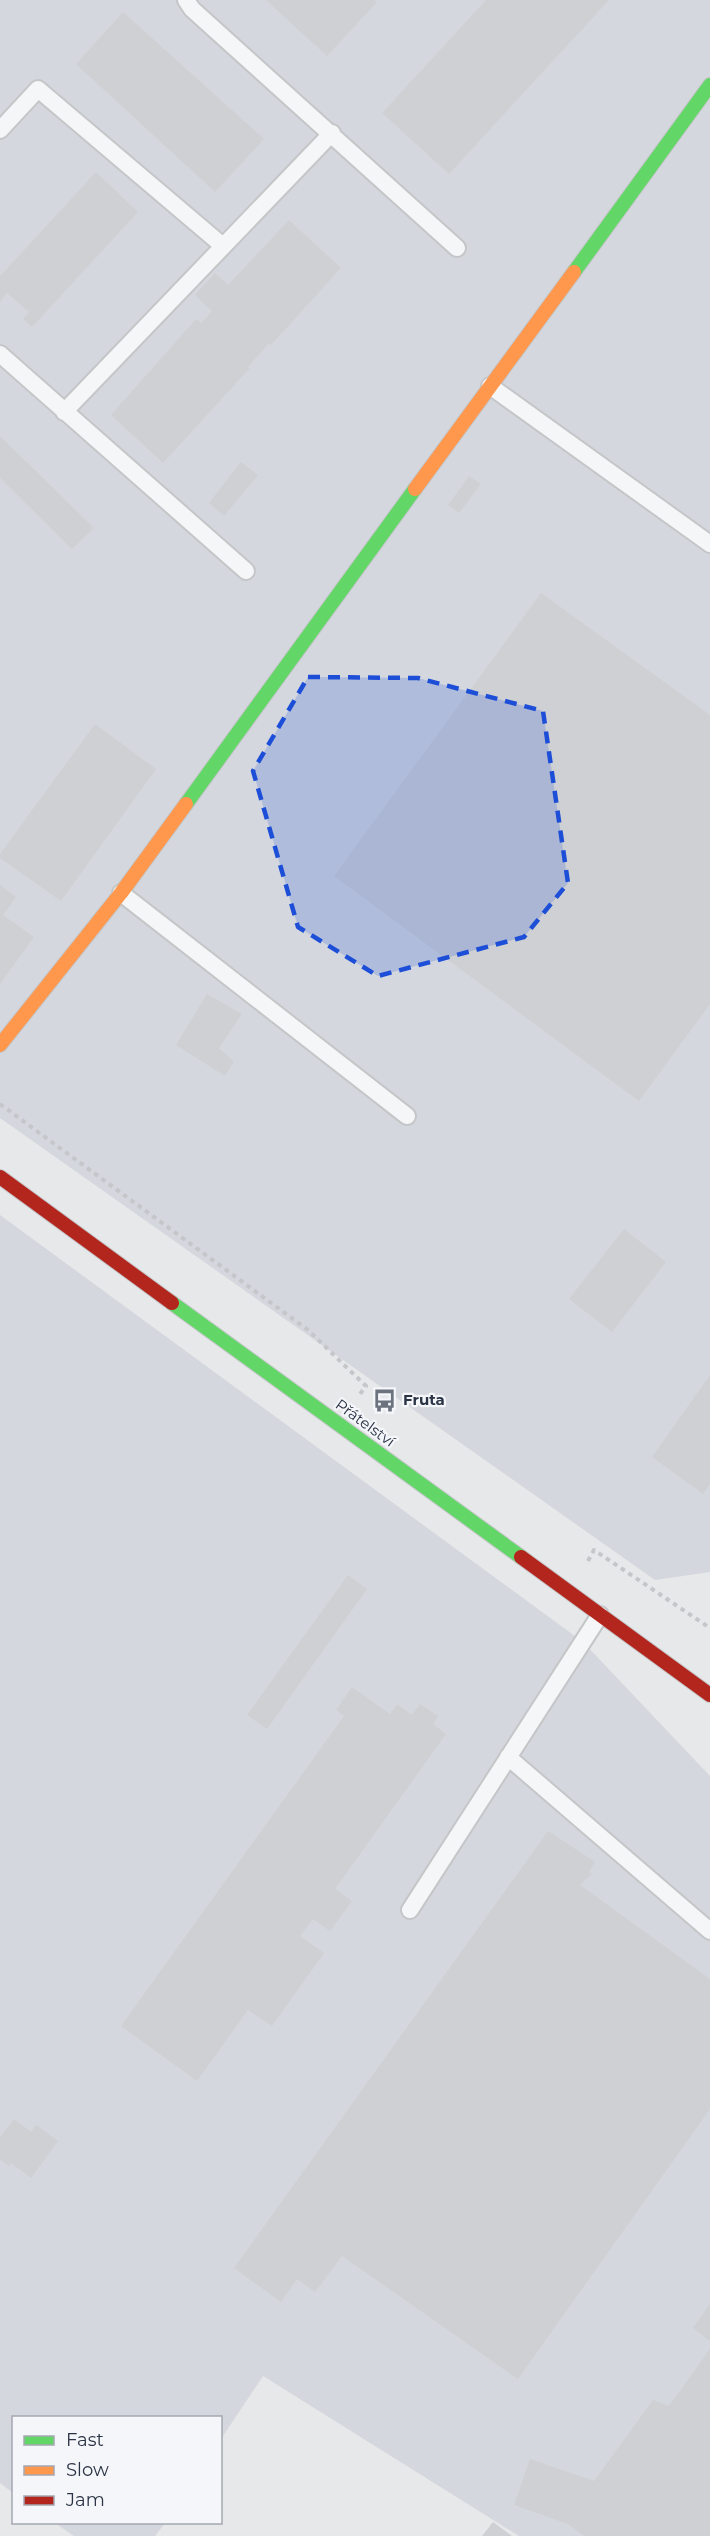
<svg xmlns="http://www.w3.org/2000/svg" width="710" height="2536" font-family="Montserrat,sans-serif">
<rect width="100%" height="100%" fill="#e6e8ea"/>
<path fill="#d4d7dd" d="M0,0h710v1572l-55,8 -655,-462z
M0,1215l583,427 127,134v760h-191l-256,-160 -42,63 -1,-21h-206l-1,75 -13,-10z
M55,2523h110l-10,13h-81z"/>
<path fill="#ced0d3" d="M266,0h109l2,2 -50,54z
M486,0h123l-160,174 -67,-61z
M123,12l141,127 -49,53 -139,-128z
M96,172l42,40 -106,115 -9,-8 6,-7 -22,-19 -7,9v-26z
M289,220l52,48 -70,77 -2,-2 -21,24 2,1 -87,95 -52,-48 85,-96 5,4 11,-12 -17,-16 20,-22 13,12z
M0,436l94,92 -22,21 -72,-71z
M241,462l17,13 -34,41 -15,-13z
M469,476l12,8 -22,29 -11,-8z
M541,593l169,122v289l-71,97 -305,-225z
M95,724l61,45 -95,132 -61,-43v-4z
M0,885l16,12 -13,18 31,22 -34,47z
M207,994l35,20 -23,34 15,14 -9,14 -49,-31z
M624,1229l42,33 -54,70 -43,-33z
M710,1375v109l-7,10 -51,-37z
M348,1575l19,14 -100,140 -20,-14z
M352,1687l38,27 7,-10 15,11 8,-11 18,12 -5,8 13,10 -111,155 17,12 -22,30 -17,-12 -13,17 24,17 -52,73 -24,-16 -51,71 -76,-55 223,-310 -8,-6z
M548,1831l47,31 -6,10 3,2 -12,11 130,94v130l-192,270 -176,-123 -27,36 -18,-13 -16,23 -47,-34z
M14,2119l17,13 5,-7 22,16 -27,37 -20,-15 -2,3 -9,-7v-22z
M710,2304v37l-17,-13z
M710,2349v187h-126l-16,-12 -54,-19 16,-46 64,22 59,-81 16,6z
M493,2522l19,14h-30z"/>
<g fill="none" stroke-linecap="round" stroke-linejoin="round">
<defs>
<path id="lane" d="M186,0l6,9 265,239
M0,130l38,-41 185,157
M0,354l246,217
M490,386l220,158
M64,412l268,-279
M121,893l286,223
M508,1757l202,174
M410,1910l190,-295"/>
<path id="fast" d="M574,272l136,-187
M186,804l229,-315
M172,1303l349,254"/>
<path id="slow" d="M415,489l159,-217
M0,1045l121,-152 65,-89"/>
<path id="jam" d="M0,1177l172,126
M521,1557l189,138"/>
</defs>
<use href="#lane" stroke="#c4c6c8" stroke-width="20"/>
<use href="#fast" stroke="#c4c6c8" stroke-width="16"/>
<use href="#slow" stroke="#c4c6c8" stroke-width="16"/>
<use href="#jam" stroke="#c4c6c8" stroke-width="16"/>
<path stroke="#c5c6ca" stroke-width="4" stroke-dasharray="4.5 4.5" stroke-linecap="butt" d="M0,1104l308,226 58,56 -6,8
M588,1561l6,-11 116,78"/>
<use href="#lane" stroke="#f5f6f7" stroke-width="16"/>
<use href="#fast" stroke="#63d668" stroke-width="14"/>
<use href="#slow" stroke="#ff974d" stroke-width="14"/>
<use href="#jam" stroke="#b3261e" stroke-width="14"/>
</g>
<path fill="#1d4ed8" fill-opacity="0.2" stroke="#1d4ed8" stroke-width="4.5" stroke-dasharray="12 8" stroke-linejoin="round" d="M308,677l110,1 125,33 25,172 -44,54 -146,39 -80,-49 -45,-156z"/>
<defs>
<symbol id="bus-bare" viewBox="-9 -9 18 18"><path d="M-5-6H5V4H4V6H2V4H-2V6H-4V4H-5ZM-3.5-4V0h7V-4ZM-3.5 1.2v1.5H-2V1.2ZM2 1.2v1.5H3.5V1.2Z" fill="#6c737f" stroke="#f4f6f9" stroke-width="2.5" paint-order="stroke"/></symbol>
</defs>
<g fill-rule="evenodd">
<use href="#bus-bare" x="368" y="1384" width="33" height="33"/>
</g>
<g text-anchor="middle" stroke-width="4.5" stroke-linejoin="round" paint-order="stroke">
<g font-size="15" font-weight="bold" fill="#2b3445" stroke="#f4f6f9" text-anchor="start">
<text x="403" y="1405">Fruta</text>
</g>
<g font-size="15" fill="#2b3445" stroke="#f4f6f9">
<text transform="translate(365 1423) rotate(36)" y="5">Přátelství</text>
</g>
</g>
<rect x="12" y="2416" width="210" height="108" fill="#f4f6f9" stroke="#a4a8b1" stroke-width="1.5"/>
<rect x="24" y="2436" width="30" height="9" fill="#63d668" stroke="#a4a8b1" stroke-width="1.5"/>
<text x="66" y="2446" font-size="18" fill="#2b3445">Fast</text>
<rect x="24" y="2466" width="30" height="9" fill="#ff974d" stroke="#a4a8b1" stroke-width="1.5"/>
<text x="66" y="2476" font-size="18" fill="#2b3445">Slow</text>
<rect x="24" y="2496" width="30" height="9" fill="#b3261e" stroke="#a4a8b1" stroke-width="1.5"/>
<text x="66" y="2506" font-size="18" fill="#2b3445">Jam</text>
</svg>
